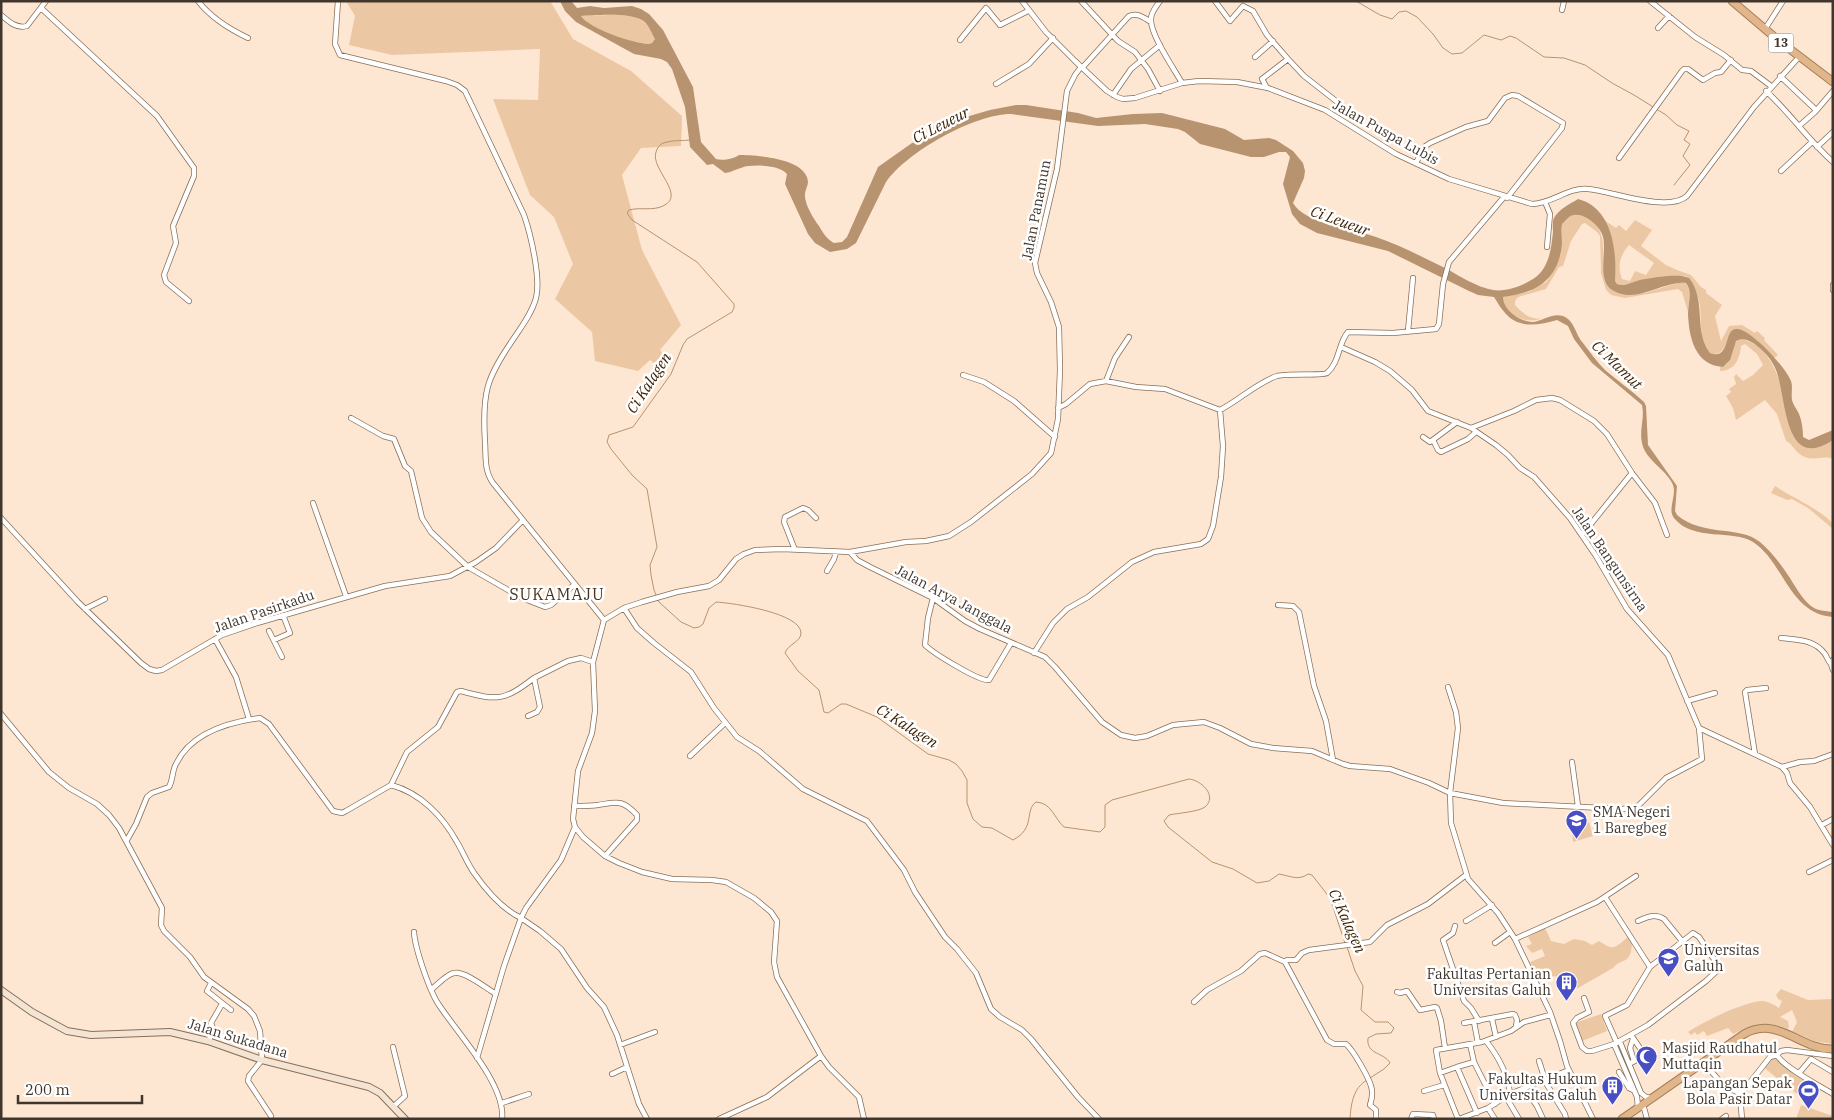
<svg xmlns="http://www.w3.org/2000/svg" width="1834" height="1120" font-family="'IBM Plex Serif',serif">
<rect width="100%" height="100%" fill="#fee7d2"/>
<path fill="#ecc7a4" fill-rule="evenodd" d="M346,1h204l23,38 58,32 51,45 -1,30 -40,2 -19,27 20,75 39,75 -21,25 3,4 -9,9 -4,-3 -12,11 -43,-10 -3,-29 -37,-33 18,-35 -19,-47 -24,-22 -37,-96 45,1 2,-51 -148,6 -43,-10 6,-29z
M581,16c14,0 54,-4 64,5 4,5 7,13 10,18l-3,4 -3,1c-18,-1 -58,-14 -68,-28z
M1576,214c39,10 22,41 30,68l39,11 32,-10h9c6,8 3,19 2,29l-6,-20 -4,-3 -53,9 -14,-3 -5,-5 -5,-17 -1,-37 -3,-4 -12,-9 -3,1 -11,17 -8,25 -4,1 -13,22 -28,8 -3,4v4c7,8 17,16 28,13 -15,7 -40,-2 -41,-21l26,-5 18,-10 6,-8 10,-29v-21l9,-9z
M1604,220l12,8 3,-3 7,6 9,-11 17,10 -11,16 25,19 11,5 14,5 10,12 5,3v3l16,12 -7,11 6,25 8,-15 13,-1 13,8 2,-2 8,7 -1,2 14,15 -4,3 -18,-18 -28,-3c-2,10 -7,20 -18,16 -13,-16 -7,-34 -11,-52 -2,-10 -7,-17 -13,-25l-31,2 -33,7h-4l-3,-4c1,-19 -1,-44 -11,-61zM1629,245l25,18 -8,12 -11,-4 -5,10 -8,-2c-5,-14 -2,-23 7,-34z
M1740,339c40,6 45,66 53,97l28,10 12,-6v19c-9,-4 -16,1 -25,-1 -14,-4 -14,-14 -22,-17l-9,-27 -12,-14 -29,20 -3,-12 -7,-12 5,-4 -2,-3 7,-5 -2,-7 2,-3 7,7 10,-6 10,-10 -6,-11 -12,-10 -4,2c-1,12 -6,25 -21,25v-4c16,-2 7,-23 20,-28z
M1775,486c20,13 39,20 58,37v6l-25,-21 -16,-9 -5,1 -16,-7z
M1589,822l4,14 -20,6 -1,-14z
M1545,928l6,13 13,3 10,-5 11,2 7,4 7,-4c16,11 16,6 29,-4l4,6c-1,23 -10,14 -19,25l-35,20 -13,-3c-8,-13 -14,-9 -26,-4l-9,-19 15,-6 -3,-7 -10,4 -6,-7 6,-2 -4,-7z
M1781,989l27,11 25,-1v45l-20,-3 -21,-9 5,-10 -5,-12 -12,7 8,4 1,6 -1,2c-22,-9 -34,-5 -55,5l-5,-6 -21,8 -3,-5 -7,4 -2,-3 -4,3 -3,-3c17,-11 53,-29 73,-31 6,0 12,3 18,7l3,-7 -4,-2 -2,-4z
M1601,1014l6,17 -25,10 -7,-18z
M1773,1057l32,22 -8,15 -34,-27z
M1801,1105l32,11v3h-37z"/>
<path fill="#b8936f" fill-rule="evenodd" d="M560,1h11l6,7 13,-2 14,2 28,-2 9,3 8,5 14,16 30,57 8,55 15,17c6,2 18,0 23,-4 17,0 68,3 69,27 0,4 -3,8 -3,12 -1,9 8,24 14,32 4,7 8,13 15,17l8,-1 5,-5 31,-70 34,-24 9,-3 38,-21 31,-9 26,-5h10l52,8 18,5 37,-4 29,-1 63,16 19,11 25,-2 7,2 17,11 10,12 2,8 -1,7 -11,25c12,21 60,26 83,34 24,8 46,20 69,31 15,8 31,19 48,22 13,2 29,-4 40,-11 16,-10 18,-29 20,-47 0,-4 -1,-10 1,-14 5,-9 16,-14 24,-19 35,9 39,53 37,82l2,3c7,3 15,-2 23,-4 12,-2 38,-7 49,-2 18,22 4,53 21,75 21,8 13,-25 27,-24 14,0 49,39 54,52 2,6 0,13 1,19 1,5 5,9 7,14 3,7 4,16 4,23l6,3 24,-10v10c-50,33 -46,-43 -57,-70 -4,-10 -11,-18 -19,-24 -6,-5 -14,-9 -21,-5l-6,19 -7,7c-28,-2 -34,-29 -35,-53 0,-11 5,-22 -2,-31 -21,-3 -49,21 -72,8 -18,-9 -7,-38 -11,-54 -2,-10 -18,-24 -29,-22 -5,0 -8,6 -12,9 -1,7 0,13 0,20 -4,37 -26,49 -59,53 0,13 17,25 30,25 10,-1 18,-9 30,-6 12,5 12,18 20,27 7,9 14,19 22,27 13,11 26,20 39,32l2,4 2,39 29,41 -2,25 2,4c26,22 62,10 83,27 11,9 22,24 30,36 6,10 14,24 24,30 5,3 13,3 19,4v5c-44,-3 -49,-55 -80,-75 -20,-13 -60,0 -79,-24 -7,-9 3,-22 -1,-33 -7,-16 -28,-25 -31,-42 -3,-13 3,-25 0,-38l-50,-42 -18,-24 -6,-13 -11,-6c-18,5 -37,9 -51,-6 -5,-5 -8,-11 -12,-17l-16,-2 -9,-4 -81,-40 -71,-18 -17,-9 -8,-10 -9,-30 7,-27 -4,-5h-7l-15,5h-13l-51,-13 -15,-12 -7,-3 -33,-5 -47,2 -87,-12c-37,0 -104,38 -125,68l-30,61 -9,6 -17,3 -15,-9 -7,-9 -23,-50 2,-10c-8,-9 -27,-9 -39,-8 -8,1 -15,6 -23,7l-12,-9 -6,1 -17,-18 -5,-40 -13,-38 -5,-7 -6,-3 -27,-5 -58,-32 -11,-11zM581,16c15,-1 54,-4 64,6 4,4 7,12 10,17l-3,4 -3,1c-17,-1 -59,-15 -68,-28z"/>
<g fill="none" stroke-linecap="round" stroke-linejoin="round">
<path stroke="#b8936f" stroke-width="1" d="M1356,1l24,14 12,4 7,-7 7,-1 11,6 16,17 10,14 9,6 10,-1 22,-18 17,5 9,-4 6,2 28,19 20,1 21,7 27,18 22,12 32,20 11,10 12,6 -5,9 6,4 -7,12 7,9 -16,20
M690,140c-7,1 -16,0 -23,2 -6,1 -9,4 -11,10 -6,17 31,43 7,54 -10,5 -24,1 -34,4l-2,3 5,7 65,42 37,42v4l-2,4 -45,27 -4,6 -12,29 -38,53 -24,8 -2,7 4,7 21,26 15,14 10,58 -7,18 1,10 3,15 5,12 22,20 13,6 5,-1 4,-3 6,-16 7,-6c17,1 85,11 85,31 0,9 -13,11 -16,20l13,18 21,19 5,22 4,1 13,-9h5l31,13 51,37 21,6 7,4 6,7 5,9v23l6,16 9,8 10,1 21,12c23,-12 11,-29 23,-38 16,1 18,16 28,25l36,5 5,-5v-22l7,-5 77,-21c12,1 29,17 16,28 -7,5 -27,6 -36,8l-5,6 4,6 44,35 21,7 24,14 12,-2 10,-7c11,2 20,7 29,0l4,1 18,23 15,45
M1347,947l8,24 8,15 -2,24 14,12h13l6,6 -3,5 -15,1 -8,4c-2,17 16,14 22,25l-6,6 -14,9
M1350,1119c1,-15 3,-31 17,-39"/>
<defs>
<path id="minor" d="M198,1c13,17 31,28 50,37
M338,1l-3,43 5,11 106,26 11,4 8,6 59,124c7,20 17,64 12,83 -4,15 -14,28 -22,40 -28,41 -32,54 -29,104 1,14 -1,29 8,41l111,137
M1022,1l24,31 29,29 32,30 10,6 6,2 12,-1 47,-15 17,-2 38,1 31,6 57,22 71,44 53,25 83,25c20,0 36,-17 56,-15 23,2 80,24 99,7l67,-89 45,-50
M1081,1l37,40 17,11 13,17 12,22
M1160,1c-4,6 -9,11 -9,18 -1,15 23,50 31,64
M1215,1l15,20 13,-15
M1650,1l45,36 29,18 18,15 9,1 20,15
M1243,6l10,5 14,24 21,24 -26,20 5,9
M41,8l116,108 37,52v8l-21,50 3,17 -12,32 2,7 23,19
M1562,10l2,-9
M1,15c8,7 16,14 26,11l19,-25
M1658,28l11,-12
M1765,29l18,-28
M960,40l26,-32 14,17 28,-14
M1255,57l18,-16
M1288,59l16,17 41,32
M1082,68l47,-52c9,-4 15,2 22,6
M1780,76l36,34
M996,84l33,-20 24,-26
M1766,91c24,22 42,49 67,71
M1113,95l18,-26 29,-24
M1799,126l16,-14 18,-21
M1817,147l16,-15
M1619,158l63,-87 2,-2h4l15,11 12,-7 6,-1 10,-12
M1416,163l8,-16 6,-4 36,-16 22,-6 17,-23 7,-3 6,1 45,27 -1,5 -55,70
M1781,171l31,-29
M1545,202l5,12 -3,33
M1833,285v5
M1408,331l5,-53
M1341,347l34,15 15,9 22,19 16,21 43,17 25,17 12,10 12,13 14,9 36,41 26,38 31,53 41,46 31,73 83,39 5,6 3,10 20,24 23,38
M963,375l21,7 30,19 41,36
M1106,381l9,-23 14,-21
M1058,408l8,-4 24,-20 16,-3 30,6 29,2 55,21c18,-9 38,-28 57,-34 11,-3 46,0 50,-3 13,-11 11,-30 21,-41l45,1 43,-4 3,-5 4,-40 6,-22 55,-65
M351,418l32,18 11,3 11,27 6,5 11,47 9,14 37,35 54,31 23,9 6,-2 24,-21
M1471,428l43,-17 22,-11 16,-2 8,2 34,21 13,13 25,39 23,30 12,32
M1423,437l7,5 27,-20
M1433,440l5,10 3,2 27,-13 8,-7
M313,503l33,93
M1,518l77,84 63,61 8,6 7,2 6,-1 60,-35 35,-12 128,-37 65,-10 26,-14 20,-14 27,-28
M1582,535l50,-62
M795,550l-11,-28 1,-5 18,-9 5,2 8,8
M850,552l7,8 13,7 63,31 32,23 15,8 65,28 10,10 47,55 19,13 14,3 12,-2 26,-11 31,-3 16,6 31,16 22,4 39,3 31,13 7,2 40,3 39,14 21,10 1,30 17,56 30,34 17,26 35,73 10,29 7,25 26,53
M827,571l7,-12 2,-7
M933,598l-5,20 -3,27c8,8 55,37 64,35l22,-37
M1278,605l15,1 6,6 15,74 12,35 7,39
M624,608l13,20 17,15 37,29 23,36 23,29 22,14 44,38 64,32 37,49 11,22 30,45 12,12 19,24 15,36 9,8 22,13 9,9 47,58 21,22
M85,609l20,-10
M269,631l13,26
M1781,638c16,2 33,1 44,16 2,3 3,7 6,10
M215,639l21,38 13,42
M274,640l16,-7 -7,-18
M1034,653l19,-30 14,-14 21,-12 44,-35 22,-10 47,-8 7,-5 5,-13 8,-49 2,-31 -3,-36
M1833,660l-2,4 2,6
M1448,687l8,25 2,16 -8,65 53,10 119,6 15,-2 29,-29 36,-19 -3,-31
M1687,701l28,-8
M1,714l48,58 20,16 28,16 12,11 10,13 43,80 -1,17 3,6 26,26 14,20 44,32 6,7 6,15 2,29 -13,16 -1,5 23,35
M528,716l9,-4 3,-5 -6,-29 34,-17 13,-3 12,4
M1755,754l-10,-62 2,-2 19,-2
M690,756l35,-33
M1572,762l6,44
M1782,767l18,-5 14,-1 19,-7
M391,785l16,-33 31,-25 19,-35 4,-1c37,10 43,10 73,-13
M574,806c8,0 16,0 24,-1 19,-3 24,-6 39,10v5l-32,36
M1822,825l11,-6
M127,840l9,-16 11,-27 5,-4 17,-6c4,-7 3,-16 7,-23 15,-31 53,-42 84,-46l9,6 64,87 9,2 4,-2 45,-26c30,8 52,32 66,57 6,10 10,21 17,31 12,17 28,36 47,45l5,-10 35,-48 14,-33
M1809,872l24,-12
M1605,897l45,70 -23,38 -22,11 12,27
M1466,921l26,-16
M1638,921c9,-4 17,-8 26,-2l18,22
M1455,926l-2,7 -10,7 21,61 7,7 8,13
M414,932c1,17 16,60 25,73 19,29 67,80 63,114
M1515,939l82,-37 39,-26
M1495,943l15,-11
M1285,962l2,-2h9l6,-7 7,-3 61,-8 17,-17 41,-21 38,-29
M210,985l-3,6 24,19
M432,989c6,-5 15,-15 22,-16 10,-3 33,16 42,21
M1397,992l3,1 7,-2 13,19 15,-3 2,1 4,13 4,27
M1584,998l5,14 -12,6 -4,5 9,24 5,4h5l22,-7 34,-19 58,-44 14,-13 -21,-31 -6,-4 -43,34
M1194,1002l13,-12 34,-19 19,-17 5,-1 20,9 42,78 7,4h12c7,6 22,32 25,42 2,6 1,13 -1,19l6,5v9
M1492,1019l4,18
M1474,1022l4,21
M1464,1023l49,-9 2,1 2,5 -1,6
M1633,1039l-3,9 4,13
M208,1041l6,-10 -3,-8 11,-19
M1486,1041c12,15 22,33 24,53
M1620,1042l21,51 5,4 5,1
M1470,1044l4,18 21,42
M1614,1044l23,53 1,10
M620,1045l35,-13
M393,1047l12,49 -11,10
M1833,1056l-46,-6 -6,1 -4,4c6,12 43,31 56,39
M477,1058l27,-92 17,-48 19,13 21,18 26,39 17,19 13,28 22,69 8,15
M1539,1061l6,19
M1474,1062l-17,5 20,46
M1703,1062l21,24 13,6 3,3 2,24
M1629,1064l13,-7 2,-3 -13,-19
M1619,1072l10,16 4,2
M1440,1073l17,-6
M1799,1073l12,-14 22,13
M612,1074l15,-7
M1544,1080l21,34 1,5
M1524,1088l13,18 6,13
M1424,1091l20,-6
M1739,1093l5,-3 26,-33 7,-2
M1506,1097l13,22
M502,1103l27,-9
M1643,1104l4,15
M1488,1108l7,11
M719,1119l48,-22 54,-41
M864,1119l-5,-22 -30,-30 -8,-11 -44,-79 -3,-15 3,-41 -6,-9 -17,-14 -28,-16 -14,-2 -40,-1 -30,-7 -23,-9 -14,-7 -22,-19 -8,-10 -2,-8 5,-48 14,-38 3,-22 -2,-49 11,-42 20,-12 18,-6 35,-10 32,-6 10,-6 17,-21 8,-5 11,-4 27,-1 68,3 56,-10 20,-1 23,-5 22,-14 61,-48 19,-21 7,-34 2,-49 -1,-43 -8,-25 -14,-29 -2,-10 22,-94 10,-78 8,-16 6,-8
M1411,1119l2,-5 20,1 1,4
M1458,1119l-18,-46 -4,-23 46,-8 29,-11 13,-9 26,-7
M1459,1119l29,-11 22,-14 59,-24
M1722,1119l4,-3"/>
<path id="secondary" d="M1,990l31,22 35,19 24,4 79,-3 38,9 54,19 107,27 11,6 25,26"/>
<path id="trunk" d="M1732,1l46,39 55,42
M1622,1119l122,-85c35,-19 55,16 89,15"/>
</defs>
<use href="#minor" stroke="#886f57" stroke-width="6"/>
<use href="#secondary" stroke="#886f57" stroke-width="8"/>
<use href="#trunk" stroke="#a47e57" stroke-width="9"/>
<use href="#minor" stroke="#fff" stroke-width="4.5"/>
<use href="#secondary" stroke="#f4e4d4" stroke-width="6"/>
<use href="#trunk" stroke="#e2b68b" stroke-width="7"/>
</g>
<defs>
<symbol id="school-pin" viewBox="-11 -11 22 30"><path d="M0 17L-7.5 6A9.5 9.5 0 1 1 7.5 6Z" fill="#4a4ec4" stroke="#fff"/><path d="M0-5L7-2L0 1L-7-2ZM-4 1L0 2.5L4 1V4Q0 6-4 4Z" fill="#fff"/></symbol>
<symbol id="university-pin" viewBox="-11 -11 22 30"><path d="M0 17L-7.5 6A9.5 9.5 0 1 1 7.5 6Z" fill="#4a4ec4" stroke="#fff"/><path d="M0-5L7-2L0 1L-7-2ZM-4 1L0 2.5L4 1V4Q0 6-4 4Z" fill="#fff"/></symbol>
<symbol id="building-pin" viewBox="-11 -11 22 30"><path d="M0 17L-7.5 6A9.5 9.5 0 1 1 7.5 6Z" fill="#4a4ec4" stroke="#fff"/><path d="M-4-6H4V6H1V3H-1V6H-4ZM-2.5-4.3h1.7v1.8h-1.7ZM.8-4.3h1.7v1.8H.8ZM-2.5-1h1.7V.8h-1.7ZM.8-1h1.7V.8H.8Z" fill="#fff"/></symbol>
<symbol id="mosque-pin" viewBox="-11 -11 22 30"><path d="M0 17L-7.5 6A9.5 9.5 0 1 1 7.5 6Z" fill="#4a4ec4" stroke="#fff"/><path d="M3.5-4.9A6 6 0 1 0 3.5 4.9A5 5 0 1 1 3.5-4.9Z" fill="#fff"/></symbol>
<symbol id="stadium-pin" viewBox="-11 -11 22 30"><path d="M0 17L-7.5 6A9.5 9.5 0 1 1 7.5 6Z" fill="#4a4ec4" stroke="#fff"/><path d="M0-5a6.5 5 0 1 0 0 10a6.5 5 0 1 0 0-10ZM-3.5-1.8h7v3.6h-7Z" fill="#fff"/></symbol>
</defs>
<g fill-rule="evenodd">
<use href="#school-pin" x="1564" y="808" width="25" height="34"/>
<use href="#university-pin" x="1656" y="946" width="25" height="34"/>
<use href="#building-pin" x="1554" y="970" width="25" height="34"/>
<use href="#mosque-pin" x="1634" y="1044" width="25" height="34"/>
<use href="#building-pin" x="1600" y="1074" width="25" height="34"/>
<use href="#stadium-pin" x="1796" y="1078" width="25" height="34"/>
</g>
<g text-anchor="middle" stroke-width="5" stroke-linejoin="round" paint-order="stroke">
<rect fill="#fff" stroke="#7a726b" stroke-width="1" x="1768.5" y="33.5" width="25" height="19" rx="4"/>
<g font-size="12" font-weight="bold" fill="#41362c">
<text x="1781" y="47">13</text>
</g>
<g font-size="14" fill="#41362c" stroke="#fff">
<text transform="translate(1386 132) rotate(29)" y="5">Jalan Puspa Lubis</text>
<text transform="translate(1036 210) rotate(-79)" y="5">Jalan Panamun</text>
<text transform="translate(1610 559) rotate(56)" y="5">Jalan Bangunsirna</text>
<text transform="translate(954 599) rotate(28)" y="5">Jalan Arya Janggala</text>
<text transform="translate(264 611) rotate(-19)" y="5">Jalan Pasirkadu</text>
<text transform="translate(238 1038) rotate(17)" y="5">Jalan Sukadana</text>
</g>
<g font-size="14" fill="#41362c" stroke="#fff" text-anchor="start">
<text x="1593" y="817">SMA Negeri<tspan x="1593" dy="16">1 Baregbeg</tspan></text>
<text x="1684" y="955">Universitas<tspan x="1684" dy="16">Galuh</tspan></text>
<text x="1551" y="979" text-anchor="end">Fakultas Pertanian<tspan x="1551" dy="16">Universitas Galuh</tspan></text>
<text x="1662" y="1053">Masjid Raudhatul<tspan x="1662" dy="16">Muttaqin</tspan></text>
<text x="1597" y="1084" text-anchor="end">Fakultas Hukum<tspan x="1597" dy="16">Universitas Galuh</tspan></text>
<text x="1792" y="1088" text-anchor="end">Lapangan Sepak<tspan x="1792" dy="16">Bola Pasir Datar</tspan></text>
</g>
<g font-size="15" font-style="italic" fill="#3d2305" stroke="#fff">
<text transform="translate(941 125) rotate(-27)" y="5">Ci Leueur</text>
<text transform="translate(1340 221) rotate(20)" y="5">Ci Leueur</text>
<text transform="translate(1617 365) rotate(44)" y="5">Ci Mamut</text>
<text transform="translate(649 383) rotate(-57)" y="5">Ci Kalagen</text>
<text transform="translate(907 726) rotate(32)" y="5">Ci Kalagen</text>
<text transform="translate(1347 921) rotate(66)" y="5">Ci Kalagen</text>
</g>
<g font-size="16" letter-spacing="1" fill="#4b351f" stroke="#fff">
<text x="557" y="600">SUKAMAJU</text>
</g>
</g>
<rect width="1834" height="1120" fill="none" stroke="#41362c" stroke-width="5"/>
<path d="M18 1095v8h124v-8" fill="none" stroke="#41362c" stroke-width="2.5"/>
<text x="25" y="1095" font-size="15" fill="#41362c" stroke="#ffffff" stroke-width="4" paint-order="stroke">200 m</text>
</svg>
